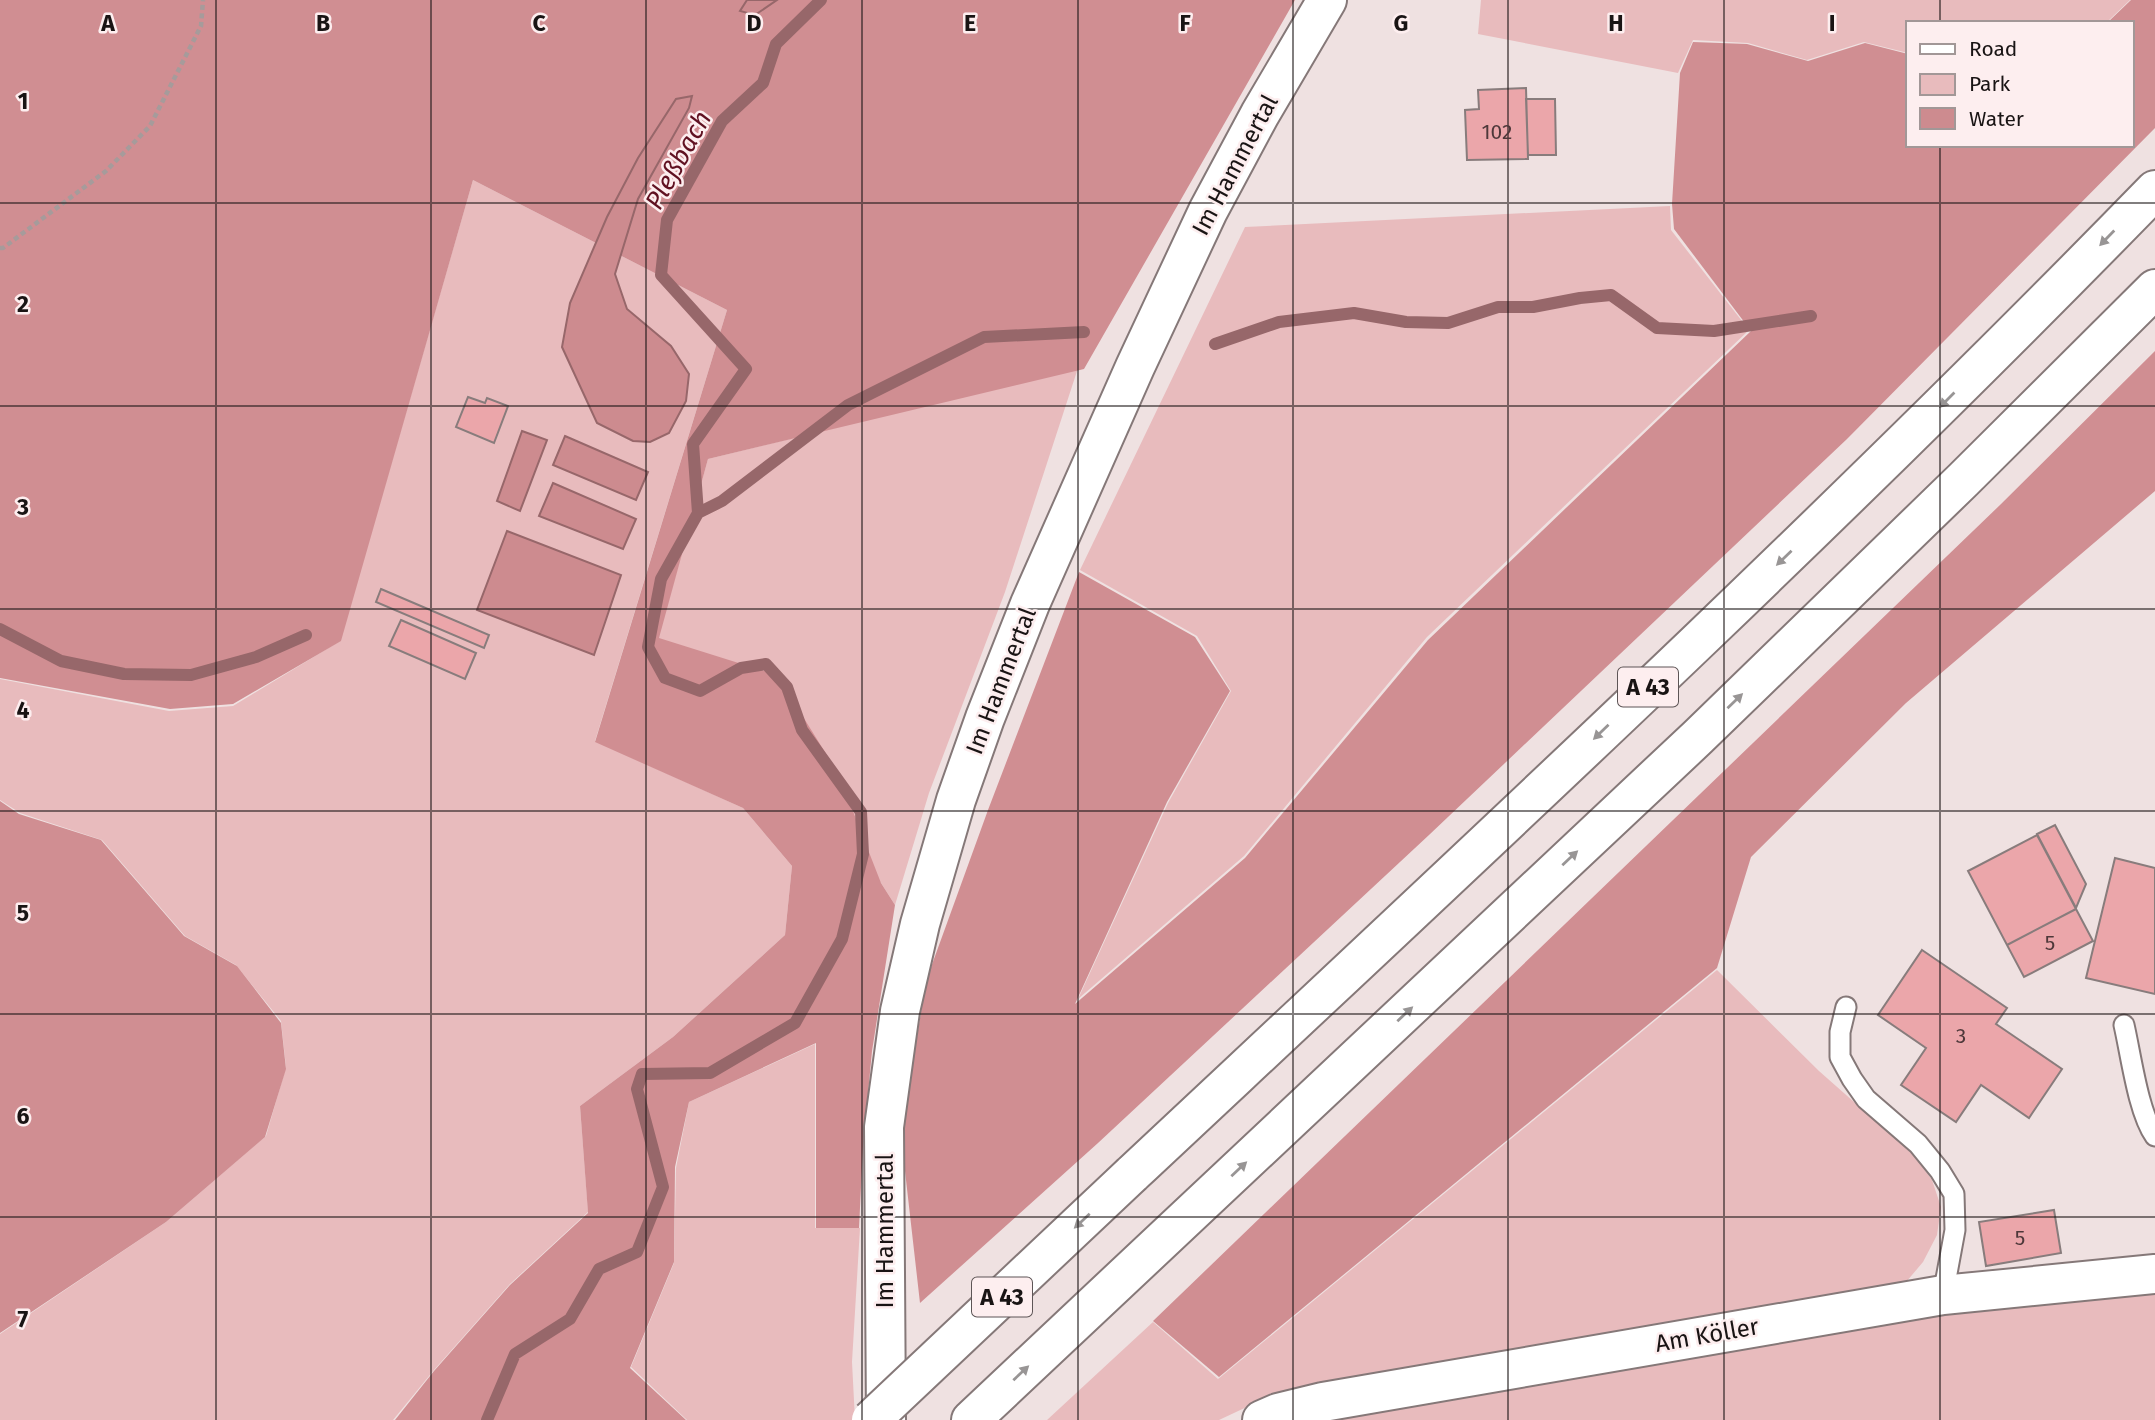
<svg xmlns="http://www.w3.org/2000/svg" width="2155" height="1420" font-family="'Fira Sans',sans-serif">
<rect width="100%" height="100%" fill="#efe1e1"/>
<path fill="#e8bbbd" d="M1481,0h649l-24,23h-198v30l-44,-11 -57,18 -59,-17 -55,-3 -15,33 -200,-39z
M473,180l254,130 -132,431 148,67 49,58 -7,69 -112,102 -93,69 8,106 -78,72 -76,86 -41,50h-393v-86l166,-112 100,-86 20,-69 -5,-46 -45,-56 -51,-29 -83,-96 -82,-27 -20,-13v-121l169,32 64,-5 107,-65z
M1670,206l1,24 78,100 -322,307 -183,219 -166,143 90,-196 63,-112 -34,-55 -117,-66 165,-343z
M1078,368l-73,224 -76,201 -34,112 -14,-22 -223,-245 50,-179z
M1717,970l102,101 95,84 18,25 9,27 -4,28 -14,27 -22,26 -650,117 -32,15h-172l106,-98 65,57z
M815,1044v184h45l-8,134 3,58h-168l-56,-53 43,-104 2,-95 13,-66z
M2155,1282v138h-852l417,-77z"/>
<path fill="#d08e92" d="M0,0h1295l-211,369 -376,90 -49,179 118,37 61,98 43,110 14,22 -23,146 -9,96 -4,81h-43v-185l-127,59 -14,65 -1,95 -44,106 56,52h-291l39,-49 76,-86 78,-72 -8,-107 93,-69 112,-102 7,-69 -49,-58 -148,-66 132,-432 -254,-130 -132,461 -108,63 -63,5 -170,-31z
M2131,0h24v128l-308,311 -418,396 -331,308 -178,160 -19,-167 25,-155 62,-171 91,-238 116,65 35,54 -63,111 -92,202 170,-146 183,-218 323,-309 -77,-102 -2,-25 8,-131 13,-31 54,2 61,17 57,-18 43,11v91h224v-122h-25z
M2155,351v140l-249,212 -155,154 -34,111 -498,409 -66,-56 847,-816z
M0,801l19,13 82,26 83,96 53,30 44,57 5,46 -21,68 -99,85 -166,111z"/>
<path fill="#cd8b8f" stroke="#97676a" stroke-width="2" d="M747,0h30l-22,15 -15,-4z
M692,96l-3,12 -51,91 -23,75 12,35 44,37 18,28 -3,27 -17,32 -19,9 -17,-1 -36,-18 -35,-76 8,-44 37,-86 31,-59 38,-59z
M522,431l25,9 -27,71 -23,-10z
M565,436l83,36 -12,28 -83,-35z
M553,483l83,36 -13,30 -84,-33z
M507,531l114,44 -27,80 -117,-45z"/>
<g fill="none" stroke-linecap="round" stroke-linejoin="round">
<path stroke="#97676a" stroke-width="12" d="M1215,344l64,-22 75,-9 52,9 42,1 50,-16h35l47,-9 31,-3 46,33 57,3 97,-15
M698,513l24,-12 126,-96 136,-68 100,-5
M0,629l61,32 63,13 67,1 65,-18 50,-22
M487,1420l28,-66 55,-35 29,-50 38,-17 26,-65 -26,-98 5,-15 68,-1 85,-50 47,-84 21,-85 -2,-42 -59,-82 -15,-43 -21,-23 -25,4 -41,23 -35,-13 -17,-31 13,-68 37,-66 -5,-69 53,-75 -85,-94 6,-55 55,-99 41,-38 13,-39 45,-44"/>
</g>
<path fill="#eba6aa" stroke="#887c7c" stroke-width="2" d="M1526,88l2,71 -61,1 -2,-50 14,-1 -1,-19z
M1526,99h29l1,56h-28z
M468,397l17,6 2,-5 21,8 -14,37 -38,-16z
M381,589l108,46 -5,13 -108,-46z
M401,620l75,33 -11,26 -76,-33z
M2055,825l31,59 -10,24 -39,-74z
M2037,835l39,74 -69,36 -39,-74z
M2115,858l40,10v126l-69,-16z
M2076,909l17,32 -69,36 -17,-32z
M1922,950l85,58 -11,16 66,45 -33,49 -48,-33 -25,37 -55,-37 25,-37 -48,-33z
M2054,1210l7,43 -75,13 -7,-44z"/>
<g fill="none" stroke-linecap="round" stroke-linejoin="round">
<defs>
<path id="lane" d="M1846,1007l-6,25v25l12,22 14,20 52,45 22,27 14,23 1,36 -12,65
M2124,1025c7,30 14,87 31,111"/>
<path id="street" d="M1262,1420l16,-7 45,-11 620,-107 212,-21"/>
<path id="secondary" d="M886,1420l-2,-293 16,-116 20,-87 36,-124 29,-82 45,-114 105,-237 73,-156 52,-97 67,-114"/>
<path id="highway" d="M1132,1174c345,-323 693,-645 1023,-984
M971,1420l727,-683 265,-257 192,-191"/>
</defs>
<use href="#lane" stroke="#857878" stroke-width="23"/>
<use href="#street" stroke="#857878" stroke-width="42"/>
<use href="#secondary" stroke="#857878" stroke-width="42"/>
<use href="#highway" stroke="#857878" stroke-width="42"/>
<path stroke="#a69b9b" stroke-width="4.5" stroke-dasharray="5 3.5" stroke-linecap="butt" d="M0,248h3l103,-77 44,-45 51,-100 2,-26"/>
<use href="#lane" stroke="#fff" stroke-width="19"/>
<use href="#street" stroke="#fff" stroke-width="38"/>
<use href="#secondary" stroke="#fff" stroke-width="38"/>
<use href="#highway" stroke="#fff" stroke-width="38"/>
<defs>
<path id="highway-bridge" d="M871,1420l261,-246"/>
</defs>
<use href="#highway-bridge" stroke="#857878" stroke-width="42" stroke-linecap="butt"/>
<use href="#highway-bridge" stroke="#fff" stroke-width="38"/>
</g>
<defs><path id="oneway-solid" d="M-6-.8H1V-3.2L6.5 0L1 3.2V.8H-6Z" transform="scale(1.75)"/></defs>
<g fill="#989595">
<use href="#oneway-solid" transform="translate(2107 238) rotate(134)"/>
<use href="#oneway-solid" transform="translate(1947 400) rotate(135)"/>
<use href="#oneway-solid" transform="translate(1784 558) rotate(136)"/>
<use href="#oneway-solid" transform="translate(1735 701) rotate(-44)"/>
<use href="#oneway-solid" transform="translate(1601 732) rotate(136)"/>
<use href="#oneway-solid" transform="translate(1570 858) rotate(-43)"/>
<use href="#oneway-solid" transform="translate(1405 1014) rotate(-43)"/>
<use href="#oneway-solid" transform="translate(1239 1169) rotate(-43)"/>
<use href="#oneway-solid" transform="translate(1082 1221) rotate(137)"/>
<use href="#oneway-solid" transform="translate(1021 1373) rotate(-43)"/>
</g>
<path fill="none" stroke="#191414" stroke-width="2" stroke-opacity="0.55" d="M216,0v1420M431,0v1420M646,0v1420M862,0v1420M1078,0v1420M1293,0v1420M1508,0v1420M1724,0v1420M1940,0v23M1940,145v1275M0,203h2155M0,406h2155M0,609h2155M0,811h2155M0,1014h2155M0,1217h2155"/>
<g text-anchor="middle" stroke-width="5" stroke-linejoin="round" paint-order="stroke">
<g font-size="21" fill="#4e383a">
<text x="1497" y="139">102</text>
<text x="2050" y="950">5</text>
<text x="1961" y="1043">3</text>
<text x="2020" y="1245">5</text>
</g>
<g fill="#fdeeef" stroke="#5d5556" stroke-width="2">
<rect x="1618" y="667.5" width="60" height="39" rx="5"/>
<rect x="972" y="1277.5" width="60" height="39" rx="5"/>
</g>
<g font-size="23" font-weight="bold" fill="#191414">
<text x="1648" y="695">A 43</text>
<text x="1002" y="1305">A 43</text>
</g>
<g font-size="24" fill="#191414" stroke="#fdeeef">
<text transform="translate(1235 165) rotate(-62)" y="8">Im Hammertal</text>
<text transform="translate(1001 681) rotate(-69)" y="8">Im Hammertal</text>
<text transform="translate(885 1231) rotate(-90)" y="8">Im Hammertal</text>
<text transform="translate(1707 1335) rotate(-10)" y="8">Am Köller</text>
</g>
<g font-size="26" font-style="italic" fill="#601121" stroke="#fdeeef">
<text transform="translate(678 160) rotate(-61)" y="9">Pleßbach</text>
</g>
</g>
<g font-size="23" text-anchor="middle" font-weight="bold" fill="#191414" stroke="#fdeeef" stroke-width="5" stroke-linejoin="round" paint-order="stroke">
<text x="108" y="31">A</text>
<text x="323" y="31">B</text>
<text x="539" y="31">C</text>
<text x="754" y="31">D</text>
<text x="970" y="31">E</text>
<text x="1185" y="31">F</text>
<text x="1401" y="31">G</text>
<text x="1616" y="31">H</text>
<text x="1832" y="31">I</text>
<text x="23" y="109">1</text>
<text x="23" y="312">2</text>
<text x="23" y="515">3</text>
<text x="23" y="718">4</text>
<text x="23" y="921">5</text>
<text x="23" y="1124">6</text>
<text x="23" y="1327">7</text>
</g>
<rect x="1906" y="21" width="228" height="126" fill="#fdeeef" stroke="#a29797" stroke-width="2"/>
<rect x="1920" y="44" width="35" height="10" fill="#ffffff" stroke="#a29797" stroke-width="2"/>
<text x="1969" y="56" font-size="21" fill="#191414">Road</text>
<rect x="1920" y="74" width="35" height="21" fill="#e8bbbd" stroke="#a29797" stroke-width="2"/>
<text x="1969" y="91" font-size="21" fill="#191414">Park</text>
<rect x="1920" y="108" width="35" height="21" fill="#cd8b8f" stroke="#a29797" stroke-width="2"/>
<text x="1969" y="126" font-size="21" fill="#191414">Water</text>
</svg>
